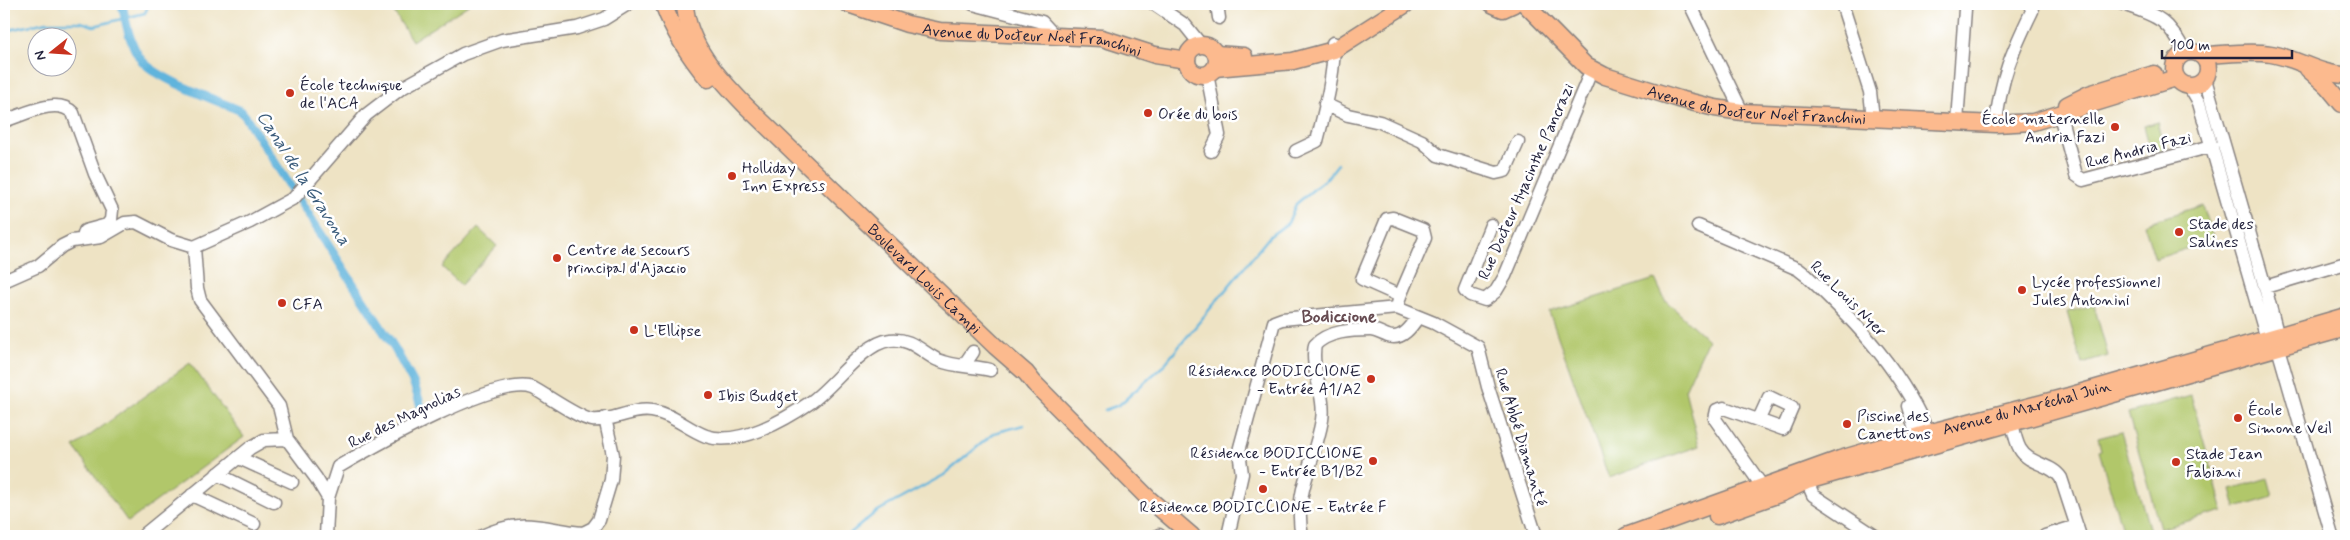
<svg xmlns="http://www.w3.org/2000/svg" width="2350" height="540" font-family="Mynerve,sans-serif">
<rect width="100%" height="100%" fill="#fff"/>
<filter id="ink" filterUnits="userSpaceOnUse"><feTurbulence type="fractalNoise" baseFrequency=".02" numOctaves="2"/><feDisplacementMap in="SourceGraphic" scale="10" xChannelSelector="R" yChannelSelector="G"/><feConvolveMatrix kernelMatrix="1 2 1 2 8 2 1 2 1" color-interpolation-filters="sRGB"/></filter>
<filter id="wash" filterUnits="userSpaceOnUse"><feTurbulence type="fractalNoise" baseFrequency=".0096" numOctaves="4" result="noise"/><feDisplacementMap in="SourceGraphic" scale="20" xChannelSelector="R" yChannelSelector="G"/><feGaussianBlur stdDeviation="1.12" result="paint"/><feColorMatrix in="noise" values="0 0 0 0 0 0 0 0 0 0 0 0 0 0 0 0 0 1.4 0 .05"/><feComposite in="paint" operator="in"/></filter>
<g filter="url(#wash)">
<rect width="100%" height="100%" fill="#eee3c4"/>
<path fill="#b1c76b" stroke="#6a7453" d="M389,4h81l-58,37z
M2157,122l7,27 -13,3 -7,-26z
M2203,205l11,35 -59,19 -11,-35z
M478,228l19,18 -36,39 -19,-18z
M1655,279l10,21 43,40 -23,50 14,56 -90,32 -60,-166z
M2094,305l14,51 -26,8 -15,-52z
M190,363l54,74 -116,85 -54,-75z
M2191,395l32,116 -63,18 -32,-116z
M2121,432l30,102 -27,2 -25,-85 2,-1 -3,-12z
M2268,478l5,19 -37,11 -5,-19z"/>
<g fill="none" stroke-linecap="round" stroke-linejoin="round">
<path stroke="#60b4dc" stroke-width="2.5" d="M4,31l43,-9h34l13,4 51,-13 4,-9
M1105,410l14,-5 44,-39 107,-130 18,-13 8,-19 30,-25 12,-15
M847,536l29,-24 68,-37 50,-42 30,-8"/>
<path stroke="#60b4dc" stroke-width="9" d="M122,4c4,18 7,38 18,54 13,20 76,42 101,53l4,5 150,233 19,35 9,29"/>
</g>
</g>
<g filter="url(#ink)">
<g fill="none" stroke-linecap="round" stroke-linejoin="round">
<defs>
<path id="minor" d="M973,4l69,18 12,13
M1154,4l31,21 16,20
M1217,4l2,14
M1690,4l52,108
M1842,4l28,88 3,26
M2123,4c34,12 45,14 62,49
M1207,74l12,61 -8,16
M2205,79l60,208 13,50v11l54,188
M2189,86l10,17 68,236 5,5
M1325,104l23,11 32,7 42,19 16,14 58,18 9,-2 13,-29
M2060,115l16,60 7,5 129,-34
M4,121c20,-6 52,-25 69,-8l22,61 17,36 -1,10 -4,5 -22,6 -2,7
M1957,122l8,-113
M1996,124c4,-45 17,-74 36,-113l-2,-7
M1296,151l21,-10c7,-27 19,-72 16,-98
M1491,225l-26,65 5,5 15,5 11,-9 9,-15 87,-207
M1698,226l100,43 9,7c51,48 98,98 124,164
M194,247l3,41 3,12 79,106 8,33 29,39 12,20
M4,281l34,-15 24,-20 10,-5 29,-4 24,-14 11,-1 35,18 23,7 56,-25 44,-24 72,-83 34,-26 63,-35 39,-14 75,-12 27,-9 24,-15
M2265,287l81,-24
M1397,308l3,-12 25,-58 -2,-8 -30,-12 -6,1 -25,60 38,17
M964,365l9,-13
M1908,406l11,38
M2010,414c3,10 4,25 10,35 9,16 31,14 41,29l19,58
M1759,419l10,-22 23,11 -9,21 -59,-21 -7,2 -2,9 52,74
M239,458l53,24
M217,474l57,28
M1807,481l6,14 62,41
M192,495l62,29
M145,536v-2l105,-86 14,-8 23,-1
M326,536l2,-38 10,-31c34,-20 159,-92 195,-79 13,7 47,31 59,32 20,2 39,-12 60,-9 21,3 35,18 54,25 32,11 79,-16 105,-34 23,-16 52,-59 79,-62 20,-3 33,13 48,20 16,7 36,6 52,10
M482,536c42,-19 60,-7 101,-3l10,-5 6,-8 12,-40 2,-25 -8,-37
M1158,536l1,-1
M1228,536l14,-62 -3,-23 35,-129 8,-3 115,-11 37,15 44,24 10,40 48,149
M1302,536c-9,-43 13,-75 20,-116 4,-25 -12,-51 -7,-75 13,-14 37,-15 55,-15 6,0 12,4 18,6 14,5 24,-10 30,-19
M2045,536l32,-10"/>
<g id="major">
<path id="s1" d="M685,4c2,40 33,73 60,101l250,241 31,27 8,10 115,116 43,37"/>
<path id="s2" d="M848,4l59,20 33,7 162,7 53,17 32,5"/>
<path d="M1492,4l11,5 11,-5"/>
<path id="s3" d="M1525,4l61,62 19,10 74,23 36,9 27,4 254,12 37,-2 143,-44"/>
<path d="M664,6c10,27 25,50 44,73"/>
<circle cx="1202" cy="60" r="15"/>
<circle cx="2191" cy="69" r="17"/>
<path d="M1216,54l28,2"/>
<path d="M2201,55c23,0 46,-5 70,-1 26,4 49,21 75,21"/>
<path d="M1215,68l78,-7 41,-11 72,-46"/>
<path d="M2308,69l19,17 15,18"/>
<path d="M2067,105l22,-11 65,-20"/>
<path d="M1717,516l65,-23 25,-12 539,-153"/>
<path id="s4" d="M1626,536l214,-77 99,-29 130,-34 277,-80"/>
</g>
</defs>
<use href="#minor" stroke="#888280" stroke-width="15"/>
<use href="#major" stroke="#888280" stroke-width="19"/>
<use href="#minor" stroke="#fff" stroke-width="12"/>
<use href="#major" stroke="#fcba8e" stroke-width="16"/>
</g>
</g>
<g fill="#c8321e" stroke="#fff" stroke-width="2">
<circle cx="290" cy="93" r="5"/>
<circle cx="1148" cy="113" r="5"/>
<circle cx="2115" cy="127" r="5"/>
<circle cx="732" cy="176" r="5"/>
<circle cx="2179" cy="232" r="5"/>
<circle cx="557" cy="258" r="5"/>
<circle cx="2022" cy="290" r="5"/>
<circle cx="282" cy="303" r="5"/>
<circle cx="634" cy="330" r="5"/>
<circle cx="1371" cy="379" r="5"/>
<circle cx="708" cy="395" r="5"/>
<circle cx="2238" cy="418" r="5"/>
<circle cx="1847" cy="424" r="5"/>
<circle cx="1373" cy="461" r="5"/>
<circle cx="2176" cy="462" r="5"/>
<circle cx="1263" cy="489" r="5"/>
</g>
<g text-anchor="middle" stroke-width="5" stroke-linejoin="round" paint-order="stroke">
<g font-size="16" fill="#22223b" stroke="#fff">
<text dy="6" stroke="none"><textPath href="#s2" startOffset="189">Avenue du Docteur Noël Franchini</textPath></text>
<text dy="6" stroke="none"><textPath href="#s3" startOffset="264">Avenue du Docteur Noël Franchini</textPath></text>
<text transform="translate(2138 149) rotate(-14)" y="6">Rue Andria Fazi</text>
<text transform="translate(1525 181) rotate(-66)" y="6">Rue Docteur Hyacinthe Pancrazi</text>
<text dy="6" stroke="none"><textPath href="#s1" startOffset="370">Boulevard Louis Campi</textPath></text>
<text transform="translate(1849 298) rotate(45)" y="6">Rue Louis Nyer</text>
<text dy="6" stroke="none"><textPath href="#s4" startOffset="421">Avenue du Maréchal Juin</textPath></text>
<text transform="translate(404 416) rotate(-26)" y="6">Rue des Magnolias</text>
<text transform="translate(1522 437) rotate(73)" y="6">Rue Abbé Diamanté</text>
</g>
<g font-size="16" fill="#22223b" stroke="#fff" text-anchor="start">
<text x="300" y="90">École technique<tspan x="300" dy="18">de l'ACA</tspan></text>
<text x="1158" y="119">Orée du bois</text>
<text x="2105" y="124" text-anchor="end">École maternelle<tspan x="2105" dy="18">Andria Fazi</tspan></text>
<text x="742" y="173">Holliday<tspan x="742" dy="18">Inn Express</tspan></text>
<text x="2189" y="229">Stade des<tspan x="2189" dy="18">Salines</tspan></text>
<text x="567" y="255">Centre de secours<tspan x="567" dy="18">principal d'Ajaccio</tspan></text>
<text x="2032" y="287">Lycée professionnel<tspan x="2032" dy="18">Jules Antonini</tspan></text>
<text x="292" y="309">CFA</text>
<text x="644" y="336">L'Ellipse</text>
<text x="1361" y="376" text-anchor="end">Résidence BODICCIONE<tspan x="1361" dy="18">- Entrée A1/A2</tspan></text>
<text x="718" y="401">Ibis Budget</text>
<text x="2248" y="415">École<tspan x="2248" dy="18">Simone Veil</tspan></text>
<text x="1857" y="421">Piscine des<tspan x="1857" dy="18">Canettons</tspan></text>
<text x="1363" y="458" text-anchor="end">Résidence BODICCIONE<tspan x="1363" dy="18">- Entrée B1/B2</tspan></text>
<text x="2186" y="459">Stade Jean<tspan x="2186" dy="18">Fabiani</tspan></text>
<text x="1263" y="512" text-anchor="middle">Résidence BODICCIONE - Entrée F</text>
</g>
<g font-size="18" font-style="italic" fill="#3b5c7b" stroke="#fff">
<text transform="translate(304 178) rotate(57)" y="6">Canal de la Gravona</text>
</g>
<g font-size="18" font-weight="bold" fill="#674c52" stroke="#fff">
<text x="1339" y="322">Bodiccione</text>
</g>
</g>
<rect width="2350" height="540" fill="none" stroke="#fff" stroke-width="20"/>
<g transform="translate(52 52) rotate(253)"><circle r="24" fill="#ffffff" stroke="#a7a7b1"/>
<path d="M0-4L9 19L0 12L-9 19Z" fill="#c8321e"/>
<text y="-8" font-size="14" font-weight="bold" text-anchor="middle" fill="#22223b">N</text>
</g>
<path d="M2162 50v8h130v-8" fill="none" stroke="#22223b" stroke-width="2.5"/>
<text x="2170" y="50" font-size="15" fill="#22223b" stroke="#ffffff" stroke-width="4" paint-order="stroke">100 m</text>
</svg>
